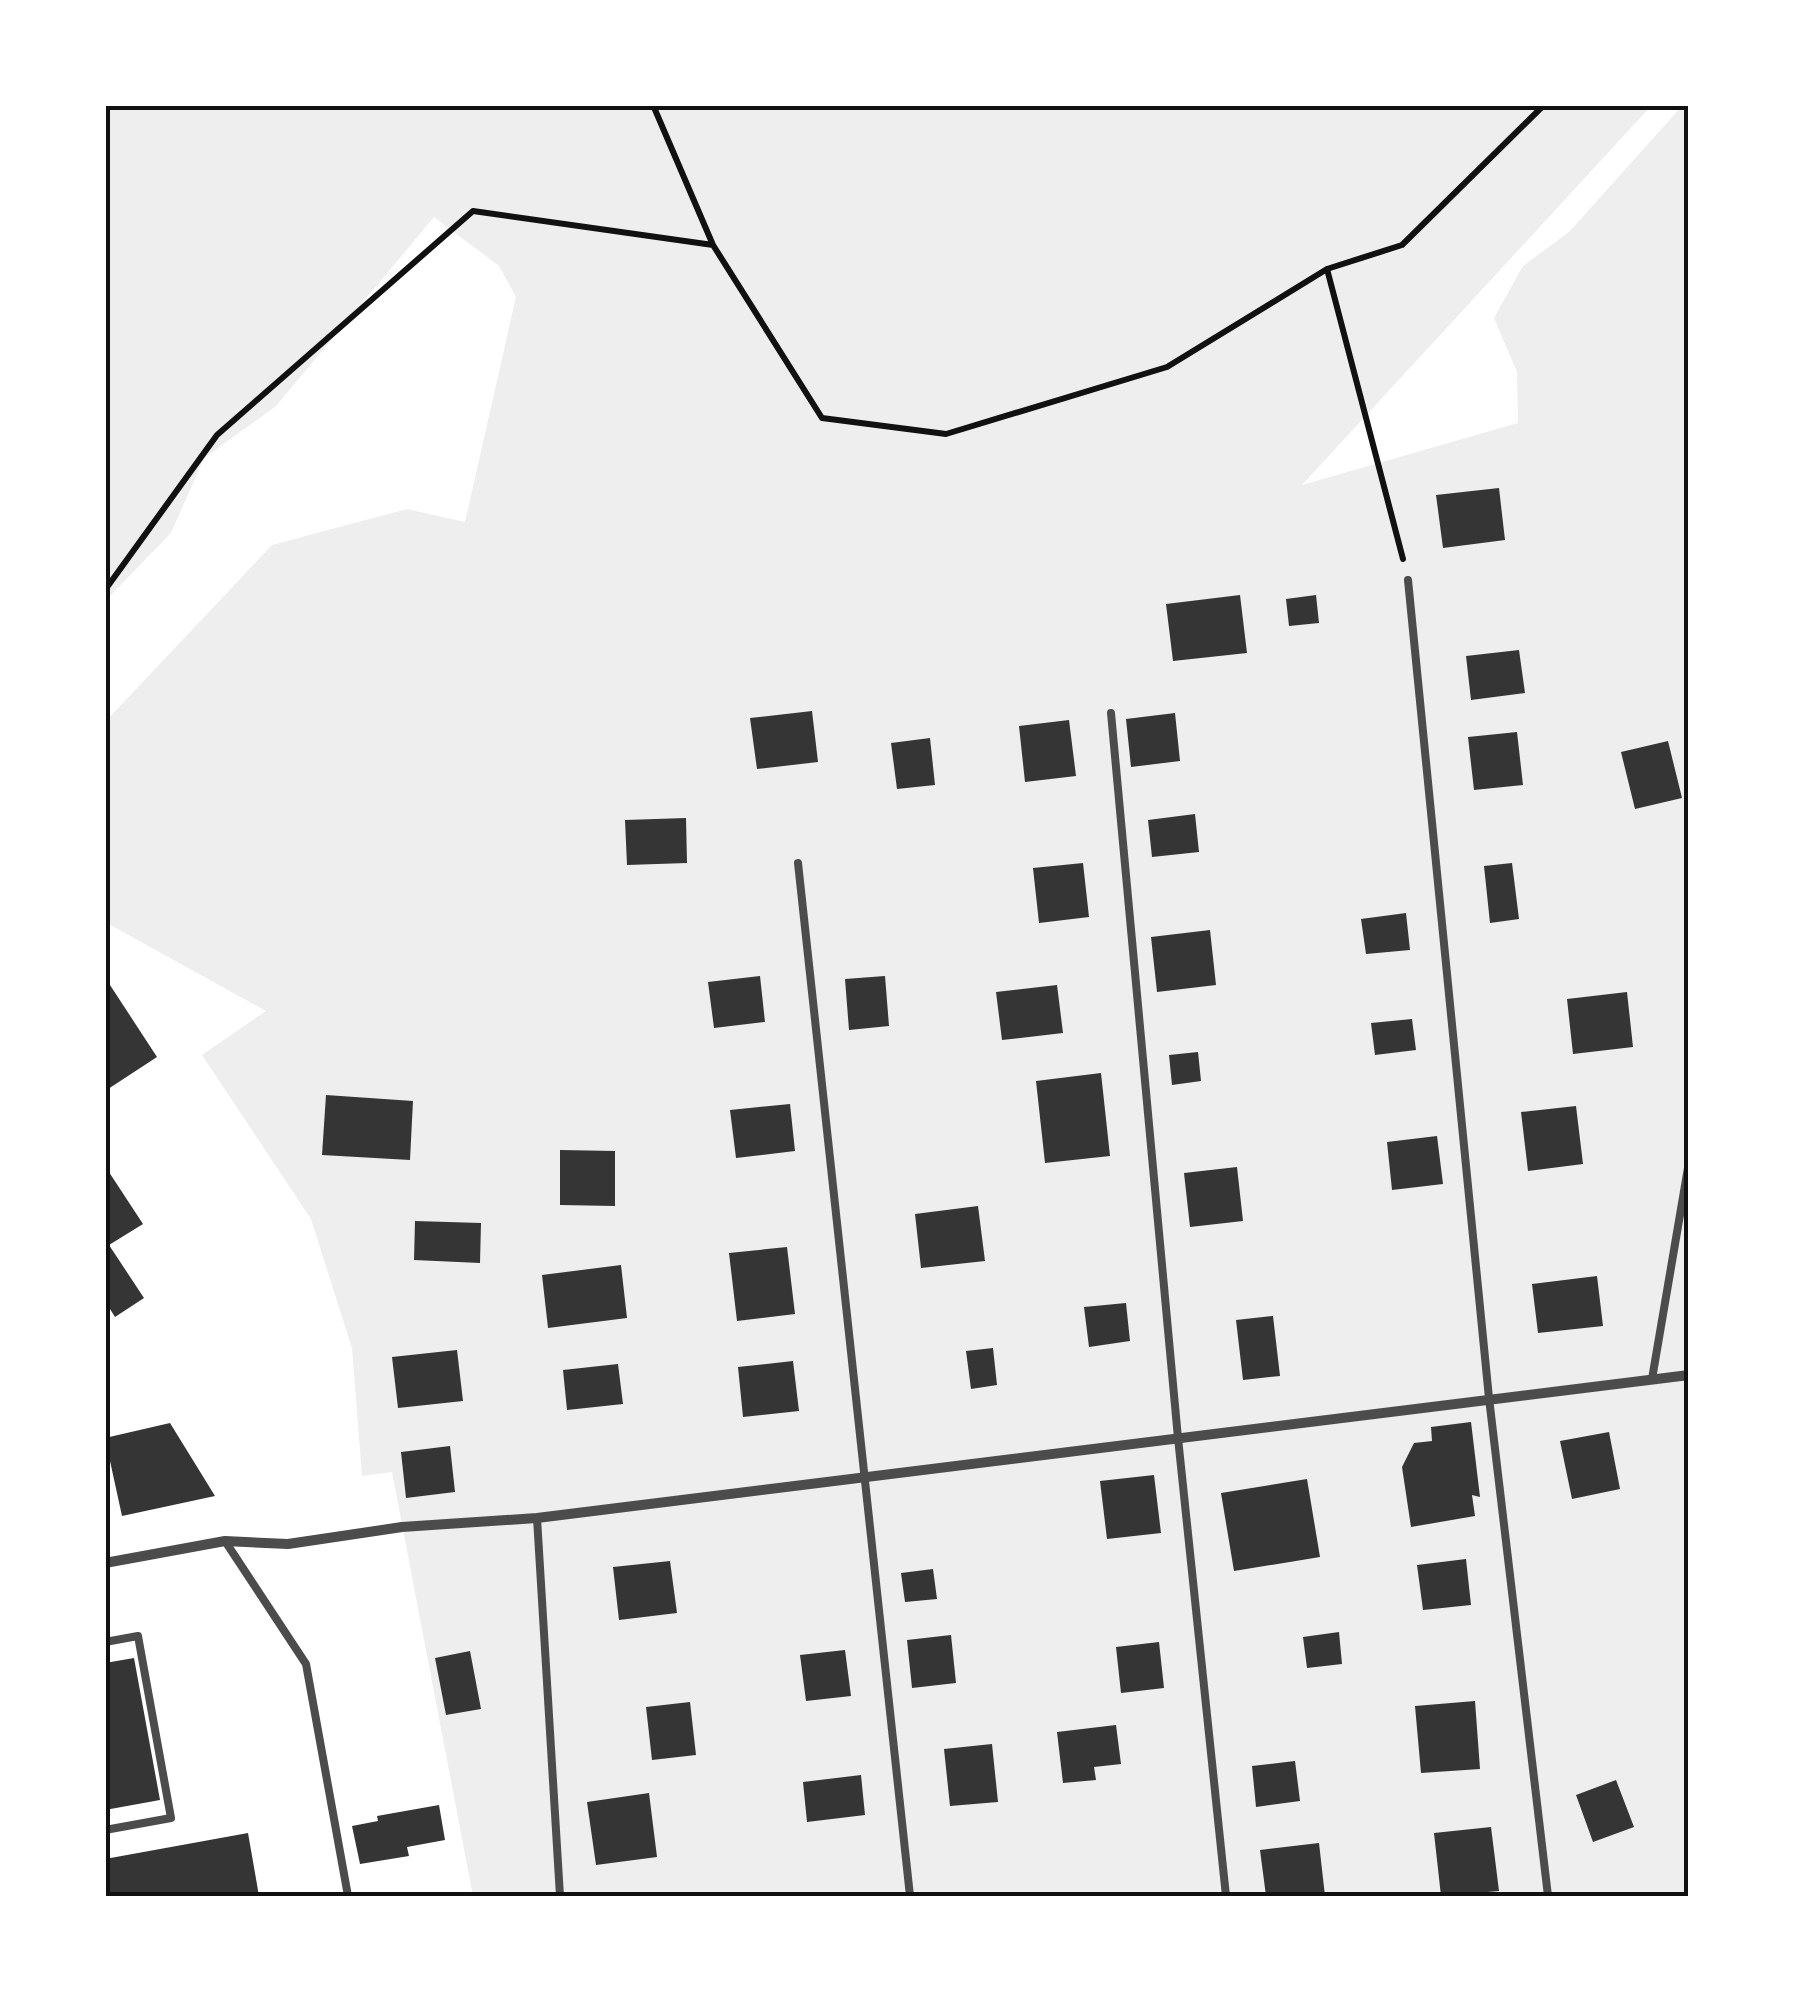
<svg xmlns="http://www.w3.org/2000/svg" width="1794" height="2001" font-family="'DejaVu Sans',sans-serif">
<rect width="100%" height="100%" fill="#fff"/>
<path fill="#eee" d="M105,105h1547l-350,380 216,-62 -1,-51 -23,-54 29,-52 46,-34 114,-127h6v1791h-1216l-81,-424 -30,4 -10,-128 -41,-129 -109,-164 64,-44 -161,-89v-200l167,-177 135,-36 58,13 51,-225 -17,-31 -65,-49 -158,189 -72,52 -33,75 -66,68z"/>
<path fill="#353535" d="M1499,488l6,52 -62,8 -7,-53z
M1240,595l7,58 -74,8 -7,-57z
M1316,595l3,28 -30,3 -3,-27z
M1519,650l6,43 -54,7 -5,-44z
M812,711l6,51 -61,7 -7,-51z
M1175,713l5,48 -49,6 -5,-48z
M1069,720l7,56 -51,6 -6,-56z
M1517,732l6,53 -49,5 -6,-53z
M930,738l5,47 -38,4 -6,-46z
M1668,741l14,57 -47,11 -14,-57z
M1195,814l4,38 -47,5 -4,-37z
M686,818l1,45 -60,2 -2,-45z
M1083,863l6,54 -50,6 -6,-55z
M1512,863l7,56 -29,4 -6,-57z
M1406,913l4,37 -44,4 -5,-35z
M1210,930l6,55 -59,7 -6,-55z
M760,976l5,46 -51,6 -6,-46z
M885,976l4,50 -40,4 -4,-51z
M110,985l47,72 -52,34v-103z
M1057,985l6,48 -61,7 -6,-48z
M1627,992l6,55 -60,7 -6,-55z
M1412,1019l4,31 -41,5 -4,-32z
M1198,1052l3,29 -29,4 -3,-30z
M1101,1073l9,83 -65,7 -9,-82z
M326,1095l87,6 -3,59 -88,-5z
M790,1104l5,47 -59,7 -6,-48z
M1576,1106l7,58 -55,7 -7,-59z
M1437,1136l6,48 -51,6 -5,-48z
M560,1150l55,1v55l-55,-1z
M105,1166l38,58 -34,21 35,53 -29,19 -10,-16z
M1237,1167l6,54 -53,6 -6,-54z
M978,1206l7,55 -64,7 -6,-54z
M415,1221l66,2 -1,40 -66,-3z
M787,1247l8,67 -58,7 -8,-68z
M621,1265l6,53 -79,10 -6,-53z
M1597,1276l6,50 -65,7 -6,-49z
M1126,1303l4,38 -41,6 -5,-40z
M1273,1316l7,60 -37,4 -7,-60z
M993,1348l4,37 -26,4 -5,-38z
M457,1350l6,51 -65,7 -6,-51z
M793,1361l6,50 -56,6 -5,-50z
M618,1364l5,40 -56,6 -4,-40z
M1471,1422l9,75 -8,-2 3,21 -64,11 -9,-60 12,-24 18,-2 -1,-14z
M170,1423l45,73 -93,20 -17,-78z
M1609,1432l11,57 -48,10 -12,-58z
M450,1446l5,46 -49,6 -5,-46z
M1154,1475l7,58 -54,6 -7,-58z
M1307,1479l13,78 -86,14 -13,-78z
M1466,1559l5,46 -48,5 -6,-45z
M670,1561l7,52 -58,7 -6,-53z
M933,1569l4,30 -32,3 -4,-29z
M1339,1632l3,32 -35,4 -4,-31z
M951,1635l5,48 -44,5 -5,-48z
M1159,1642l5,46 -43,5 -5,-46z
M845,1650l6,46 -45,5 -6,-46z
M470,1651l11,58 -35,6 -11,-57z
M134,1658l26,142 -55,10v-147z
M1475,1701l5,68 -59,4 -6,-67z
M690,1702l6,53 -44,5 -6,-53z
M1116,1725l5,39 -27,3 2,13 -33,3 -6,-51z
M992,1744l6,58 -48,4 -6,-57z
M1295,1761l5,40 -44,6 -4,-41z
M861,1775l4,40 -58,7 -4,-40z
M1616,1780l18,47 -41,15 -17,-47z
M649,1793l8,64 -61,8 -9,-63z
M439,1805l6,35 -38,7 2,9 -49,8 -8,-38 26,-5 -1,-5z
M1491,1827l8,64 -58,5 -7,-63z
M248,1833l11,63h-154v-37z
M1319,1843l6,53h-59l-6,-46z"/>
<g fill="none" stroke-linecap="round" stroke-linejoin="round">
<path stroke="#111" stroke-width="6" d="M653,105l60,140 109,173 124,16 221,-67 160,-98 75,-24 142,-140
M1327,269l76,290
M105,590l112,-155 256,-224 240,34"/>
<path stroke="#4c4c4c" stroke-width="8" d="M1408,580l81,818 59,498
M1111,713l67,725 48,458
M798,863l112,1033
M1652,1379l37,-217
M537,1518l23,378
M225,1541l81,123 42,232
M105,1642l33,-6 33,182 -66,12"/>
<path stroke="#4c4c4c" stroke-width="10" d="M105,1563l120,-22 63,3 114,-17 135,-9 1152,-143"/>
</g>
<rect width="1794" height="2001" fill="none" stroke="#ffffff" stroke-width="215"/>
<rect x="108" y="108" width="1578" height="1786" fill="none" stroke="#111" stroke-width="4"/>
</svg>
